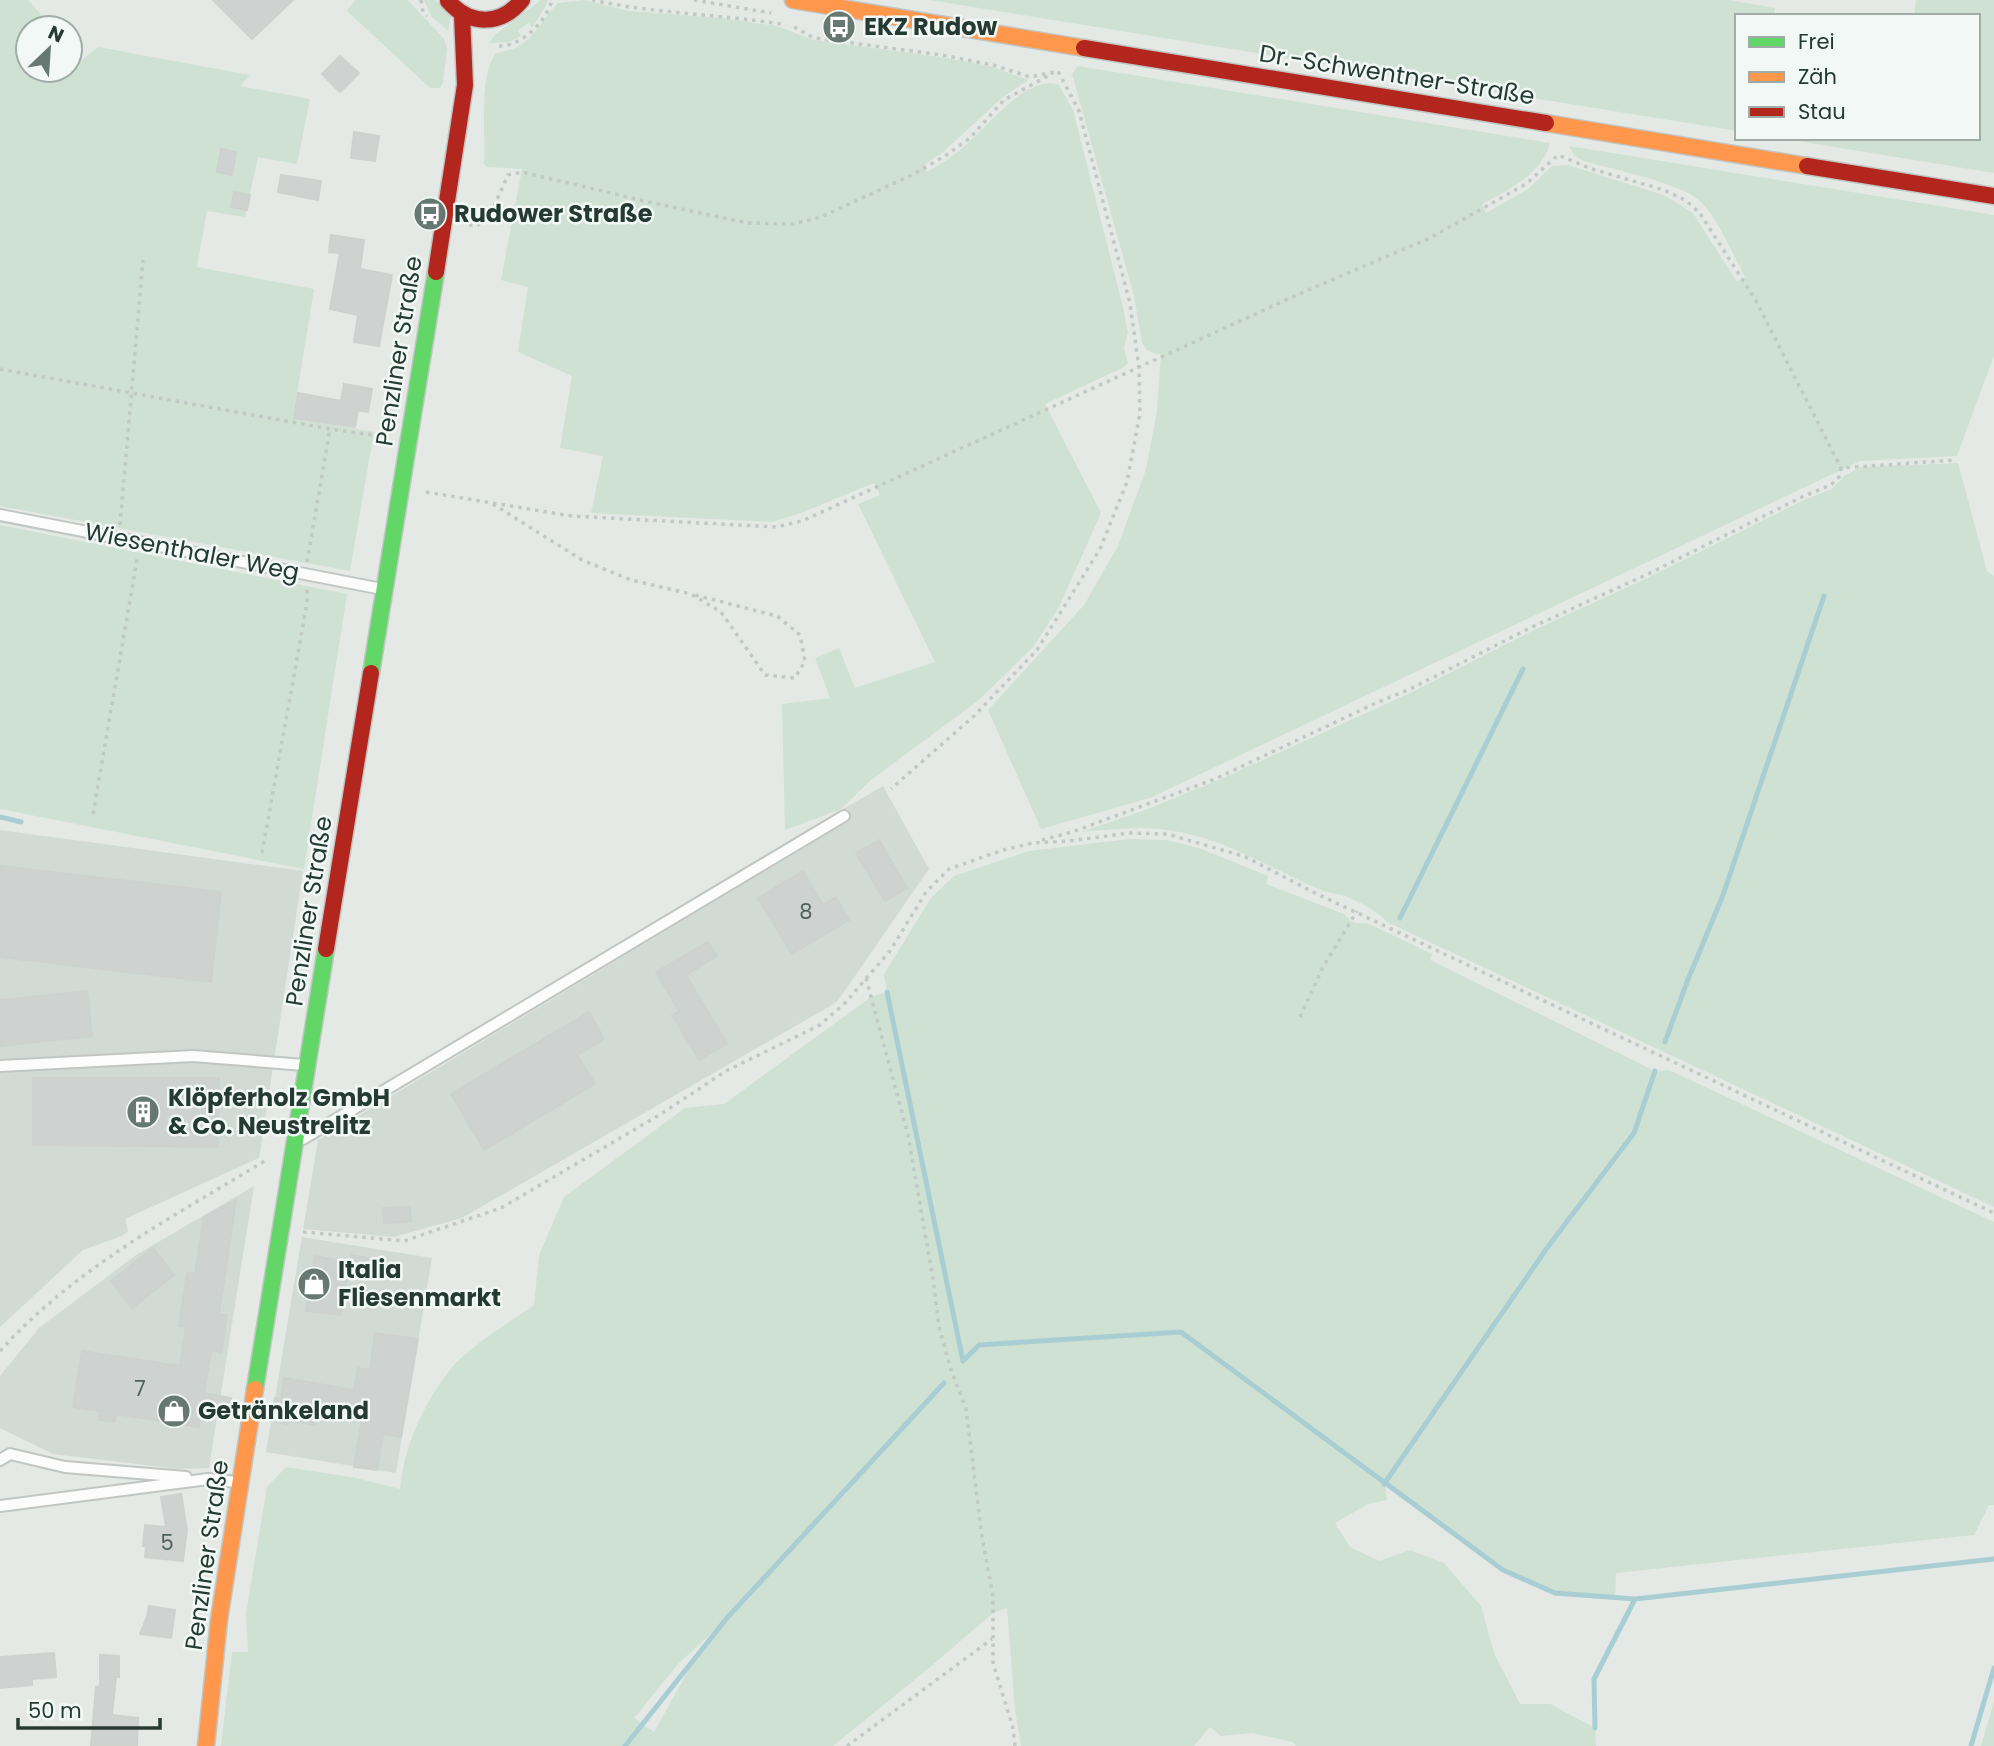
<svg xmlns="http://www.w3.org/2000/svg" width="1994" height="1746" font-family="Poppins,sans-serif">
<rect width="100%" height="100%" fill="#e4e9e6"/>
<path fill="#d2dad6" d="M883,786l46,83 -92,133 -375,216 -68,19 -91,-8 15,-89 489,-294 -7,-12z
M0,830l303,41 -44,287 -134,61 3,12 -6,5 -39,14 -83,77z
M254,1186l-45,282 -30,1 -126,-15 -53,-26v-52l39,-48 97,-73z
M302,1237l130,21 -36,215 -130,-21z"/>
<path fill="#cfe1d3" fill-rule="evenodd" d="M0,0h28l25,28h-25v42h42v-23l12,13 16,-13 152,28 -10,11 70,13 -13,65 -39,-7 -13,60 -38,-6 -10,56 117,22 -21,129 81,14 -24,139 -350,-65z
M355,0h53l36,39 3,10 -4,33 -3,6h-10l-83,-77z
M424,0h11l16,16 -3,15 -17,-15z
M541,0h7l-1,4 -15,24 -3,-5 -11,7 3,6 -12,6 -20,1 7,-9z
M584,0l45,11 92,7 56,8 36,14 128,17 49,9 38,14 -25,17 -61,56 -17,11 2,8c16,-9 31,-19 44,-32 19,-17 59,-67 88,-55l14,25 50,197 5,26 -4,15 4,15 -4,4 -79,37 56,109 -42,94 -25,39 -55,54 -108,80 -30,29 -56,21 -3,-126 48,-6 -15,-40 24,-10 16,40 80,-26 -77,-158 22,-9 -6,-12 -73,30 -29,9 -181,-9 12,-57 -43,-8 12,-72 -54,-24 10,-65 -27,-7 21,-111 -35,-2 -3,-3c2,-28 -6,-88 12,-111 37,-5 39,-26 62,-50z
M930,0h799l46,8 -1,8h-37v115z
M1916,0h78v173l-214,-35h198v-122h-64z
M1078,66l472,77c-7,30 -43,48 -68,61l4,9 42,-24 24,-23 16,-1 96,30 29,18 44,69 8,-5c-13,-24 -25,-55 -44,-75 -19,-19 -90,-33 -118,-41l-9,-6 -5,-9 425,69v141l-37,100 -97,5 -710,337 -109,31 -53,-119 96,-105 34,-59 28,-77 11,-58 4,-57h-6l-8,-4 -5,-7 -8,-47 -62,-222z
M1958,463l29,108 7,5v631l-607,-285c-12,-13 -29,-21 -45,-27 -9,-2 -18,-3 -26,-7 -49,-22 -95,-51 -149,-58 -29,-4 -58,0 -86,2l67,-23 75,-31 187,-85 124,-63 113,-52 157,-78 28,-11 12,-13 17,-9z
M0,525l347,69 -43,275 -304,-60z
M1129,839l37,1 33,8 69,28 -2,8 78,30c6,9 12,10 23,9l65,31 -2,6 225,111 14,-1 325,152v283h-5l-15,30 -358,38 -1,26 -60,-6 -52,-23 -118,-86 2,16 -19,4 -33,19 15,24 29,14 31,-11 34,13 37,43 13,47 26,51h30l45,24 1,18h-300l-3,-4 -41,-9 -31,3 -11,-9 -16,19h-173l-6,-36 -8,-102 -14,5 -64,55 -96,78h-612l11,-94h16l-2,-38 21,-127 19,-20 70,11 44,11c4,-43 23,-84 49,-118 17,-22 62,-50 85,-66l5,-50 25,-58 121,-89 39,-4 147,-107 16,-5 -3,-18 47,-76 23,-22 75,-25zM723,1623l-27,34 -42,75 -20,-14 45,-55z
M1994,1701v45h-13z"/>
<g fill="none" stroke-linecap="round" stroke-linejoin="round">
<path stroke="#a8ced3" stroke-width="5" d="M0,817l21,5
M1400,918l123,-249
M887,992l76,369
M1665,1042l22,-60 36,-87 101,-299
M963,1361l16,-16 202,-13 322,238 52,23 80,6 359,-40
M1384,1484l163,-236 87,-115 21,-62
M1595,1728l-1,-49 41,-80
M625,1746l102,-128 217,-235
M1971,1746l23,-78"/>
</g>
<path fill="#ced2d0" stroke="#cdd2cf" stroke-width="2" d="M213,0h80l-41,39z
M340,56l19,17 -19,19 -18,-18z
M354,132l25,4 -4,25 -24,-3z
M221,149l15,3 -4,23 -15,-3z
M281,175l40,6 -3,19 -40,-8z
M234,192l16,3 -3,15 -16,-3z
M331,235l33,5 -4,29 32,6 -13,71 -25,-4 4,-27 -28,-6 10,-56 -11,-1z
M344,384l28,5 -4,23 -10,-2 -3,17 -61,-9 4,-25 43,8z
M879,840l28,48 -22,13 -29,-48z
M0,866l221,26 -10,90 -211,-25z
M803,871l20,34 13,-8 13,23 -57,34 -34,-56z
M708,942l9,14 -31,19 41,69 -28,16 -27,-45 7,-4 -23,-39z
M87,991l5,45 -92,10v-46z
M589,1012l15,27 -27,16 18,29 -111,66 -33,-56z
M33,1078h186l-1,69 -185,-2z
M236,1200l-17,114 8,1 -6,37 -10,-2 -7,43 27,5 -2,14 -27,-3 -3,18 -83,-13 -2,8 -15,-2 1,-9 -27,-4 9,-56 98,15 6,-39 -7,-1 8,-53 8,1 9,-57z
M410,1207l1,15 -27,1 -1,-15z
M153,1248l21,27 -42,33 -21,-27z
M352,1255l16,3 -3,19 -16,-3z
M315,1256l35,6 -9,53 -35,-4z
M375,1333l43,6 -17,98 -18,-3 -6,36 -23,-3 9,-55 -45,-8 -3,21 -26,-5 -1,4 -17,-3 4,-23 6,1 3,-21 70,12 4,-22 12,2z
M181,1494l6,36 -4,31 -38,-4 1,-11h-3l2,-21 21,2 -5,-30z
M149,1606l26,4 -4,28 -31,-4 7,-17z
M54,1653l2,24 -24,2v6l-32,3v-31z
M100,1655l19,1v21h-3l-4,38 26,3 -1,28h-46l5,-59 4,-1z"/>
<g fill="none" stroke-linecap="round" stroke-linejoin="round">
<defs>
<path id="lane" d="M0,515l382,74
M0,1066l193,-10 111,9
M303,1139l541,-323
M0,1460l10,-6 55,13 121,10
M0,1506l208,-27 29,3"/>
<path id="fast" d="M371,673l65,-401
M255,1389l71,-440"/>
<path id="slow" d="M793,0l291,48
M1546,123l261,43
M206,1746l13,-126 36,-231"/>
<path id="jam" d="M448,1c22,25 53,25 74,-1
M1084,48l462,75
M1807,166l187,30
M436,272l29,-187 -3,-70
M326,949l45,-276"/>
</defs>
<use href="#lane" stroke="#c1c6c3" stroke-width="14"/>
<use href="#fast" stroke="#c0c6c3" stroke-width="19"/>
<use href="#slow" stroke="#c0c6c3" stroke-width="19"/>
<use href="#jam" stroke="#c0c6c3" stroke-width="19"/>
<path stroke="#c1c9c4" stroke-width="3.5" stroke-dasharray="3.5 5" stroke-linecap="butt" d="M421,0l2,12 4,4
M592,0c64,14 130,14 194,25
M694,0l77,13
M794,27l20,11 128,17 51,10 37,12 28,-6 21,40 51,192 9,65 1,45 -13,69 -27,67 -63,101 -63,66 -83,73
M499,46c23,0 47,-24 53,-46
M469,225h9l12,-10 18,-40 14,-3 131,31 95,20 45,1 28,-7 91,-42 33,-19 25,-18 34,-38 49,-27
M0,369l330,60 55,8
M426,492l145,24 205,11 26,-6 506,-231 122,-52 96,-54 32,-29 34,14 72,21 21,10 14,12 56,87 86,169
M493,504l89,56 49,20 60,14 30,18 44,63 30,3 10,-17 -5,-26 -23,-19 -86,-22
M120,525l23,-265
M307,562l23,-133
M93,814l45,-260
M1042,840l30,-8 143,-53 161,-76 34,-14 122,-62 116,-53 156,-78 27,-11 9,-9 1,-8 114,-8
M262,853l45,-250v-16
M866,978l42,157 25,144 6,48 11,40 16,42 16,128 11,59v67l20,65 2,18
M1300,1017l23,-50 34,-56
M303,1232l101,9 97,-33 160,-94 65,-43 94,-46 25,-22 45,-52 36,-59 23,-23 54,-19 30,-7 36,-2 60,-8 38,1 79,23 69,36 679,320
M0,1351c76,-84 173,-134 268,-192
M847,1746l145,-107"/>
<use href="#lane" stroke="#fbfcfb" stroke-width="10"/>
<use href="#fast" stroke="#63d668" stroke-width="16"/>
<use href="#slow" stroke="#ff974d" stroke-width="16"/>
<use href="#jam" stroke="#b3261e" stroke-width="16"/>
</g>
<defs>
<symbol id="bus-disc" viewBox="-11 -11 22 22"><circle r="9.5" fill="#677772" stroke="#f2f8f5"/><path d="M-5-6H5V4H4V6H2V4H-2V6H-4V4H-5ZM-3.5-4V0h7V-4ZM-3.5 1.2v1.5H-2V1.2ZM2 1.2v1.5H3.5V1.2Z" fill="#fff"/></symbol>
<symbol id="building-disc" viewBox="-11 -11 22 22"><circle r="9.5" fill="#677772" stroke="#f2f8f5"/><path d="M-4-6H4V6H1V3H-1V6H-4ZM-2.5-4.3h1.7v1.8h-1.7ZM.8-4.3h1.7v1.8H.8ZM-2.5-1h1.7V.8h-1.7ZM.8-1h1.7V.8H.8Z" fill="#fff"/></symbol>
<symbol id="shop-disc" viewBox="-11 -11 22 22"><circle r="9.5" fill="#677772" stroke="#f2f8f5"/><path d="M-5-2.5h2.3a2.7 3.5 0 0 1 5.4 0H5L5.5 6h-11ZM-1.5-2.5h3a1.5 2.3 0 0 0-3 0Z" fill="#fff"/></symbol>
</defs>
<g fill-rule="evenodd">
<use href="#bus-disc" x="820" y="8" width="38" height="38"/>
<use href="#bus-disc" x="411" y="195" width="38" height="38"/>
<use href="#building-disc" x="124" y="1093" width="38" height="38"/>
<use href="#shop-disc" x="295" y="1265" width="38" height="38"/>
<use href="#shop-disc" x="155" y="1392" width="38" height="38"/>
</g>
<g text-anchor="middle" stroke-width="5" stroke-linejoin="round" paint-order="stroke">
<g font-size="21" fill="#4e605a">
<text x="806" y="919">8</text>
<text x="140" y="1396">7</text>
<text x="167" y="1550">5</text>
</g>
<g font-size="24" font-weight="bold" fill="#243a33" stroke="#f2f8f5" text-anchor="start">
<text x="864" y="35">EKZ Rudow</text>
<text x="454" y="222">Rudower Straße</text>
<text x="168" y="1106">Klöpferholz GmbH<tspan x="168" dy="28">&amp; Co. Neustrelitz</tspan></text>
<text x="338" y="1278">Italia<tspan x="338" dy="28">Fliesenmarkt</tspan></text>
<text x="198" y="1419">Getränkeland</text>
</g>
<g font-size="24" fill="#243a33" stroke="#f2f8f5">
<text transform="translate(1397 75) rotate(9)" y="8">Dr.-Schwentner-Straße</text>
<text transform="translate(399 351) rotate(-81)" y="8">Penzliner Straße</text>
<text transform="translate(192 552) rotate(11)" y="8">Wiesenthaler Weg</text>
<text transform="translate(309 911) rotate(-81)" y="8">Penzliner Straße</text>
<text transform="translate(207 1555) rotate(-82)" y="8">Penzliner Straße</text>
</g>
</g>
<rect x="1735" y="14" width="245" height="126" fill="#f2f8f5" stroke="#a0aca7" stroke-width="2"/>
<rect x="1749" y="37" width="35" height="10" fill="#63d668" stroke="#a0aca7" stroke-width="2"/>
<text x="1798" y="49" font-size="21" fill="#243a33">Frei</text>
<rect x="1749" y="72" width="35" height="10" fill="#ff974d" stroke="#a0aca7" stroke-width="2"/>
<text x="1798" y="84" font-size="21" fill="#243a33">Zäh</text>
<rect x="1749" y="107" width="35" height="10" fill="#b3261e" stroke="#a0aca7" stroke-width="2"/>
<text x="1798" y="119" font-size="21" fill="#243a33">Stau</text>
<g transform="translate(49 49) rotate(25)"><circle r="33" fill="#f2f8f5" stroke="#a0aca7" stroke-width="2"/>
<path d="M0-5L12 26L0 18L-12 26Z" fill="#677772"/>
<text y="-10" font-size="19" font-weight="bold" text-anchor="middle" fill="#243a33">N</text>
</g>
<path d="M18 1718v10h142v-10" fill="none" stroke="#243a33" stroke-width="3.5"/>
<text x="28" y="1718" font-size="21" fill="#243a33" stroke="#f2f8f5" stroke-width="5" paint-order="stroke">50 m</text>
</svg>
